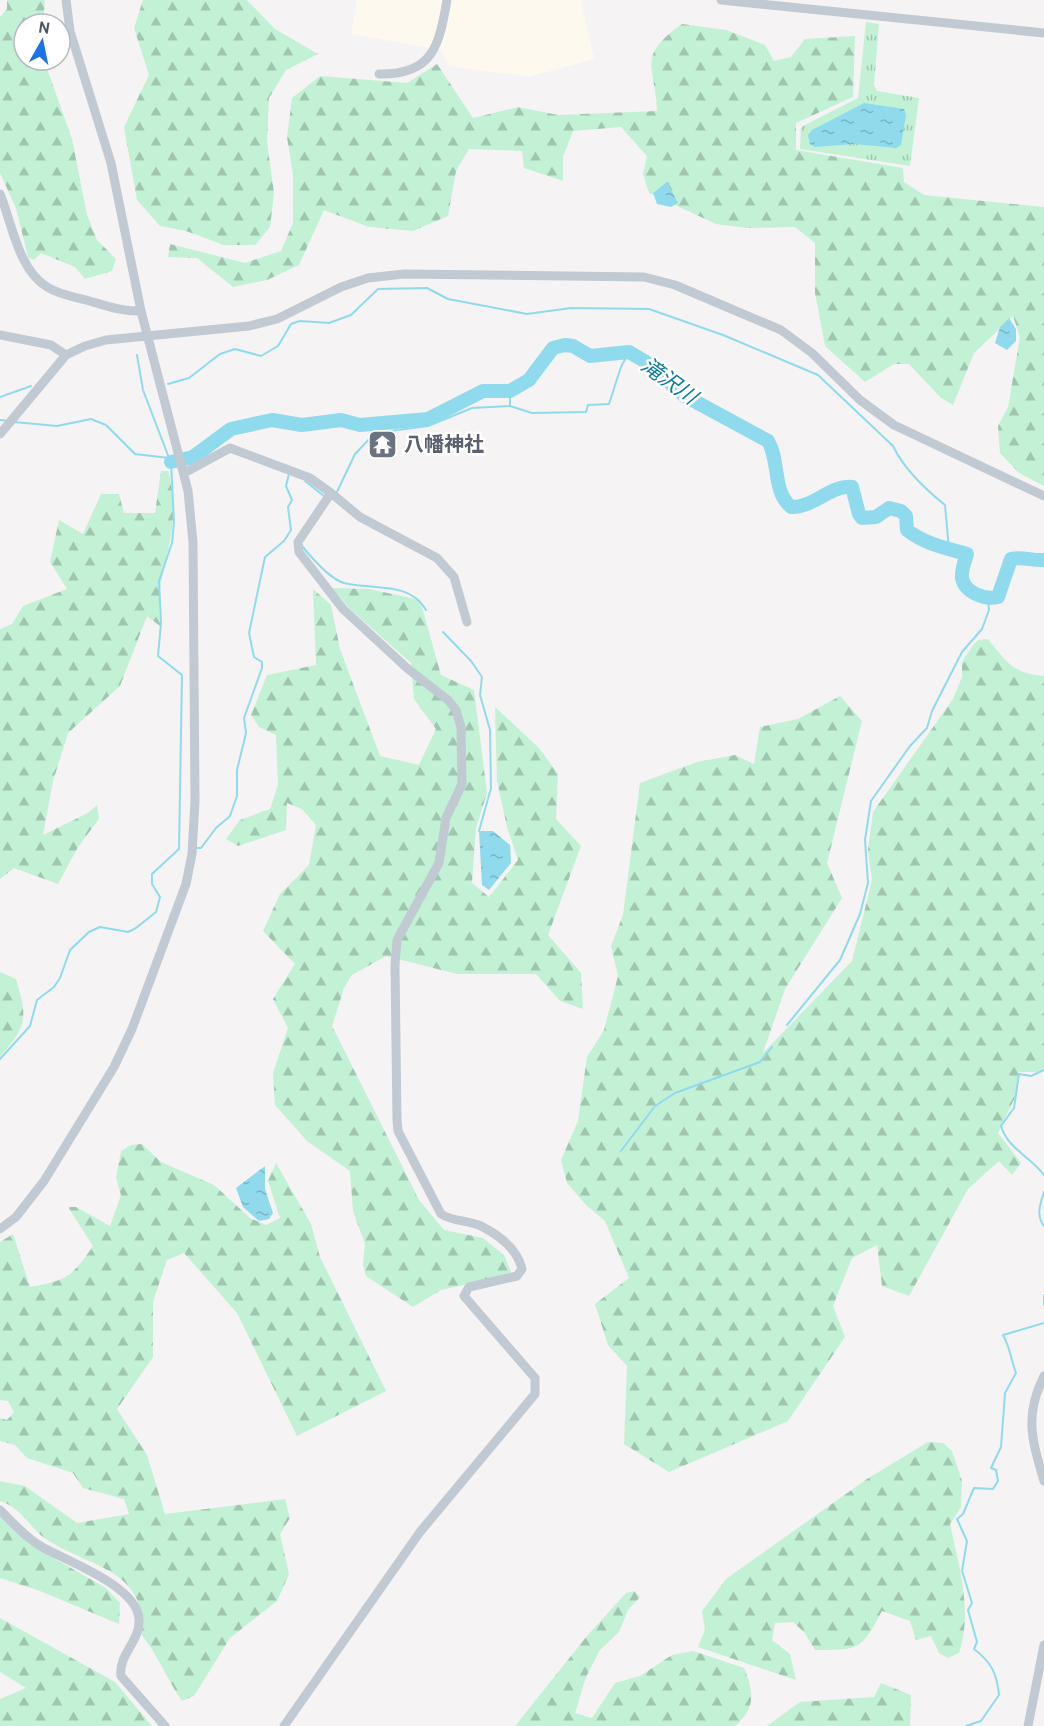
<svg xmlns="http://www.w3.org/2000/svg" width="1044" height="1726" font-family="Cabin,'Noto Sans JP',sans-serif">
<defs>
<pattern id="grass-tufts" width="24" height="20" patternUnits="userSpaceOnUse" patternTransform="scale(1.5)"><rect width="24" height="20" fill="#c3f1d5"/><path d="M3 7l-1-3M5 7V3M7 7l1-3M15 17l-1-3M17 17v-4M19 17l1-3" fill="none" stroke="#a0c6b0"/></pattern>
<pattern id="forest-firs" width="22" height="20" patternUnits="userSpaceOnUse" patternTransform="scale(1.5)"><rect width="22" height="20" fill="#c3f1d5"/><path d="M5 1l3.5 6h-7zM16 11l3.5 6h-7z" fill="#a0c6b0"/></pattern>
<pattern id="water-ripples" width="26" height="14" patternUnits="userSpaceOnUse" patternTransform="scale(1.5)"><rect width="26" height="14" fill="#90daee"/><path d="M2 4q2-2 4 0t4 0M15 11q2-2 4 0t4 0" fill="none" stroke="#78b4c4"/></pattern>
</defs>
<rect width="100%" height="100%" fill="#f5f3f3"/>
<path fill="#fdf9ef" d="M357,0h224l13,59 -65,18 -80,-11 -8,-16 -90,-16z"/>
<path fill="url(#grass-tufts)" d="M866,22l13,2 -5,61 3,6 42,7 -9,68 -110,-17 1,-22 57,-29z"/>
<path fill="url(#forest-firs)" d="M7,0h38l-2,24h-19v36h20l28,79 15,76 10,25 19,19 -4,12 -27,8 -10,-12 -34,-14 -7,7 -6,-3 -12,-49 -16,-35v-156l7,-8z
M143,0h104l28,29 43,25 -32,16 -17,28 -2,44 7,51 -4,34 -15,18h-31l-38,-14 -26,-5 -23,-26 -13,-73 25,-52 -15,-47z
M682,24l44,6 39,15 9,16 17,-4 14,-18 50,-3 -2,61 -57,26v27l107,18 1,14 20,13 120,12v279l-25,-13 -19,-20 -2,-27 10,-19 12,-70 -7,-21 -39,37 -21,52 -12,-7 -32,-34h-15l-29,18 -40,-36 -10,-53v-50l-20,-16 -48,1 -31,-4 -67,-31 -6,-19 4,-18 -26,-29 -48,4 -10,26v24l-39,-13 -2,-17 -53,-2 -13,22 -8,45 -35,15 -44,-4 -45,-17 -25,55 -32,15 -34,7 -36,-29 -29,-1 2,-13 75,19 36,-12 12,-28v-48l-6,-38 5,-39 28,-22 87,7 30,-19 36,54 45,-11 40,8 99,-4c-2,-47 -21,-54 25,-87z
M161,471h7c12,43 1,71 -7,112 -3,14 -1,29 -1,43l-13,-10 -27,70 -52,47 -15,48 -10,54 45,-22 9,-8 2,14 -21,28 -20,37 -44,-16 -14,11v-250l12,-5 11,-18 44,-17 -17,-27 9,-42 24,14 18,-40h18l5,19h31z
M332,588l37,1 51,11 21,75 33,15 13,103 -11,35 -4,55 17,14 29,-37 -11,-33 -10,-46 -2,-74 44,41 19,26 -2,45 25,27 -33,89 33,38 2,36 -23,-8 -24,-27h-79l-71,-18 -34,19 -8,13 -12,38 87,174 25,30 39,8 21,17 8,19 -71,16 -28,17 -47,-31 -3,-11 2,-21 -12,-33 -3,-40 -43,-30 -32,-36 -2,-32 15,-45 -15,-29 22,-35 -32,-33 17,-37 29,-29 7,-40 -14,-16 -15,-6 -1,27 -48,16 -12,-7 14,-19 30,-11 8,-24 -2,-50 -17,-8 -8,-12 16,-40 49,-10 -3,-76 18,16 9,44 40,107 39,9 17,-36 -22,-30 -3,-36 -62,-55z
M988,639c19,24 25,34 56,37v392l-4,4h-22l-1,21 -19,40 23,30 -9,12 -13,-14 -31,28 -59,107 -27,-10 -5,-41 -25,13 -19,48 12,31 -57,84 -119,51 -45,-28 3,-78 -19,-21 -13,-41 34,-26 -24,-57 -19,-16 -19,-22 -6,-23 17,-39 9,-64 17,-27 14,-54 -7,-30 12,-31 17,-132 57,-21 38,-7 19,9 6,-37 38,-8 42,-23 22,25 -35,142 15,35 -57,91 -22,64 89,-92 20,-81 -4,-30 5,-38 80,-113 9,-22v-15l11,-17 5,-5z
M0,972l16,7c12,41 11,46 -16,78z
M142,1144l19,18 53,23 36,33 16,7 14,-7 -12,-37 8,-18 35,61 9,33 66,134 -89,45 -60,-123 -53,-60 -17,7 -14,42v55l-36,52 30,46 18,59 120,-15 5,19 -10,16 9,40 -12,27 -47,37 -36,58 -12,5c-15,-22 -24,-46 -41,-67 8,-65 -54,-67 -95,-95 -19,-13 -22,-30 -46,-38v-20l25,5 52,37 52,-9 -5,-15 -41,-11 -10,-15 -46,-15 -12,-13 -15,-4v-23l7,2 7,-8 -6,-11 -8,-1v-158l13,-8 17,53c36,-6 42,-10 63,-41l-25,-39h8l34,19 11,-31 -5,-17 5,-27 10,-6z
M928,1442l15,1 9,8 10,30 -1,26 -11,17c9,42 23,88 9,129l-11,5 -9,-5 -8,-17 -15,4 -6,-19 -28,-10c-21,39 -22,39 -67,39l-11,-18 -11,-10 -18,1 -3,17 18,14 6,26 -98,-33 7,-17 -3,-19 24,-32 141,-100z
M0,1514l29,30 77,44 14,15 -1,21 -79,-33 -40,-13z
M634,1591l6,6 -12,13 -9,22 -19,18 -14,27 -11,36 17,5 23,-35 25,-7 32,-21 21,-4 51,17c10,24 12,40 -9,58h-220l72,-90 39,-43z
M0,1618l115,64 37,44h-152v-27l26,-11 -26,-16z
M881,1683l30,12 -1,31h-143l33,-24 74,-5z"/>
<path fill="url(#water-ripples)" d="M864,103l40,6 2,6 -5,30 -5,3 -42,-4 -39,3 -5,-3 -2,-9 4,-5z
M667,182l11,21 -7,4 -14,-3 -4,-11z
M1009,318l7,11v12l-9,9 -12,-7 5,-16z
M479,831h14l17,14 1,18 -22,27 -7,-5z
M265,1166v23l8,24 -4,6 -10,2 -16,-14 -7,-19z"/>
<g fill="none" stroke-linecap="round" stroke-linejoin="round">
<path stroke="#90daee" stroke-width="2" d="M137,355l6,35 26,68
M168,384l21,-6 31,-24 15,-5 26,7 17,-10 13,-22 9,-3 29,2 22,-8 27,-26 49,-1 21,11 79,15 44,-6 78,1 74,26 95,40 75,71c11,23 32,43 52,59l4,44
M510,391v15
M0,397l31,-11
M0,420l9,1
M305,481l19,15
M336,494l19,-40 20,-21 53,-7 44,-18 38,-2 22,7 54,-1 2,-7 21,-1 12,-37 8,-15
M302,546c9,11 28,33 42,37 28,7 66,-2 82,27
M443,632l28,29 11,16 -2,18 10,35 1,58 -12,43
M194,848h7l15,-20 14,-12 7,-20v-26l9,-37 -2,-15 18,-50v-6l-8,-5 -5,-24 16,-76 19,-16 7,-11 -3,-23 4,-7 -6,-14 3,-12
M787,1025l53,-65 20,-46 8,-31 -3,-43 6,-39 39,-55 17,-18 5,-17 30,-59 20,-23 7,-19 -1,-11
M0,1059l30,-33 7,-26 17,-13 6,-9 10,-28 19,-18 11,-5 28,5 8,-4 20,-16 4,-15 -8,-13v-10l27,-25 3,-174 -24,-19 3,-33 -2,-42 13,-38 2,-21 -3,-60 -2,-4 -34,-4 -29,-29 -15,-6 -34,7 -43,-4
M1044,1070l-13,6 -12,-2 -5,34 -13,18c7,23 30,31 43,49
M621,1151l34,-45 20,-13 85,-31 12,-15
M1044,1192c-4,12 -8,24 0,34
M1044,1295v10
M966,1726l15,-5 18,-26c-2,-22 -8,-33 -25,-46l3,-7 -9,-32 4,-7 -10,-32 5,-30 -10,-22 6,-5 11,-26 19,1 5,-8 -2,-11 -5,-2 10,-21 4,-54 11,-20c-5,-13 -6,-26 -13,-38l41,-12"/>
<path stroke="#90daee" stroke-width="14" d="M171,462l22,-5 38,-28 41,-9 30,5 39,-5 19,5 68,-6 55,-28h27l19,-11 24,-32 12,-3 8,1 17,10 39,-4 17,10 39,34 83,45c12,20 4,50 23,66 22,1 41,-23 61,-20l7,27 3,4 14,-1 13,-9 12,3 5,5 1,14c18,14 38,18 60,24 -2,6 -6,17 -5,24 3,15 23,22 36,19l13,-38c12,-3 21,2 33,1"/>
<path stroke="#c1cad2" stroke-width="9" d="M721,0l323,33
M379,74c54,1 60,-28 68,-74
M0,194c12,29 18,75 47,93 11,7 27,10 39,13 18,5 37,12 55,11
M0,335l51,10 15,10
M0,434l66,-79 19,-9 21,-6 143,-14 28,-7 64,-32 27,-9 36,-4 240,3 31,8 106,45 31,23 48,47 34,25 150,71
M184,473l46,-25 80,30 21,15 -33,49 1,10 44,57 65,60 40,31 8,10 5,17 1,57 -16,34 -7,45 -42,77 -2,25 2,155 1,11 43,83c13,8 27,6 40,12 18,9 36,23 41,43l-5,7 -48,11 -5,9 71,82v16l-115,138 -136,194
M331,493l29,24 77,41 17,19 13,45
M0,1229l16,-12 28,-36 70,-114 18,-38 54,-145 6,-30 3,-53 -2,-259 -5,-51 -47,-180 -30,-148 -41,-132 -4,-31
M1044,1376c-20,40 -12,64 0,105
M0,1510c13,13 26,28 42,37 25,14 95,39 97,72 2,21 -21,36 -18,57l44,50
M1028,1726l16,-81"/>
</g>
<defs>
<symbol id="temple-square" viewBox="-11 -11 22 22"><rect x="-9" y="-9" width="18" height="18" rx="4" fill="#6b7280" stroke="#fff"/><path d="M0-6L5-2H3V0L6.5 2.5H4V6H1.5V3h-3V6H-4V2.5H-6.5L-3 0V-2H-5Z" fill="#fff"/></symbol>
</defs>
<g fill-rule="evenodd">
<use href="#temple-square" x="366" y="428" width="33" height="33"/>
</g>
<g text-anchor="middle" stroke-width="5" stroke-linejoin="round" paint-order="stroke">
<g font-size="20" font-weight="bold" fill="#5b616d" stroke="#fff" text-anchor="start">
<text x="404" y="451">八幡神社</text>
</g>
<g font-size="21" font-style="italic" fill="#0c7c9b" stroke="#fff">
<text transform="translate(669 381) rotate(36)" y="7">滝沢川</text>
</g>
</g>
<g transform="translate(42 42) rotate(9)"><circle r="28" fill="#ffffff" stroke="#b7bbc0" stroke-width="1.5"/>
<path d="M0-4.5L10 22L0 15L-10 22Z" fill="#1a73e8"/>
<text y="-9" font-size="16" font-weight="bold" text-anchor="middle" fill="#4a5661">N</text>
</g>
</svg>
